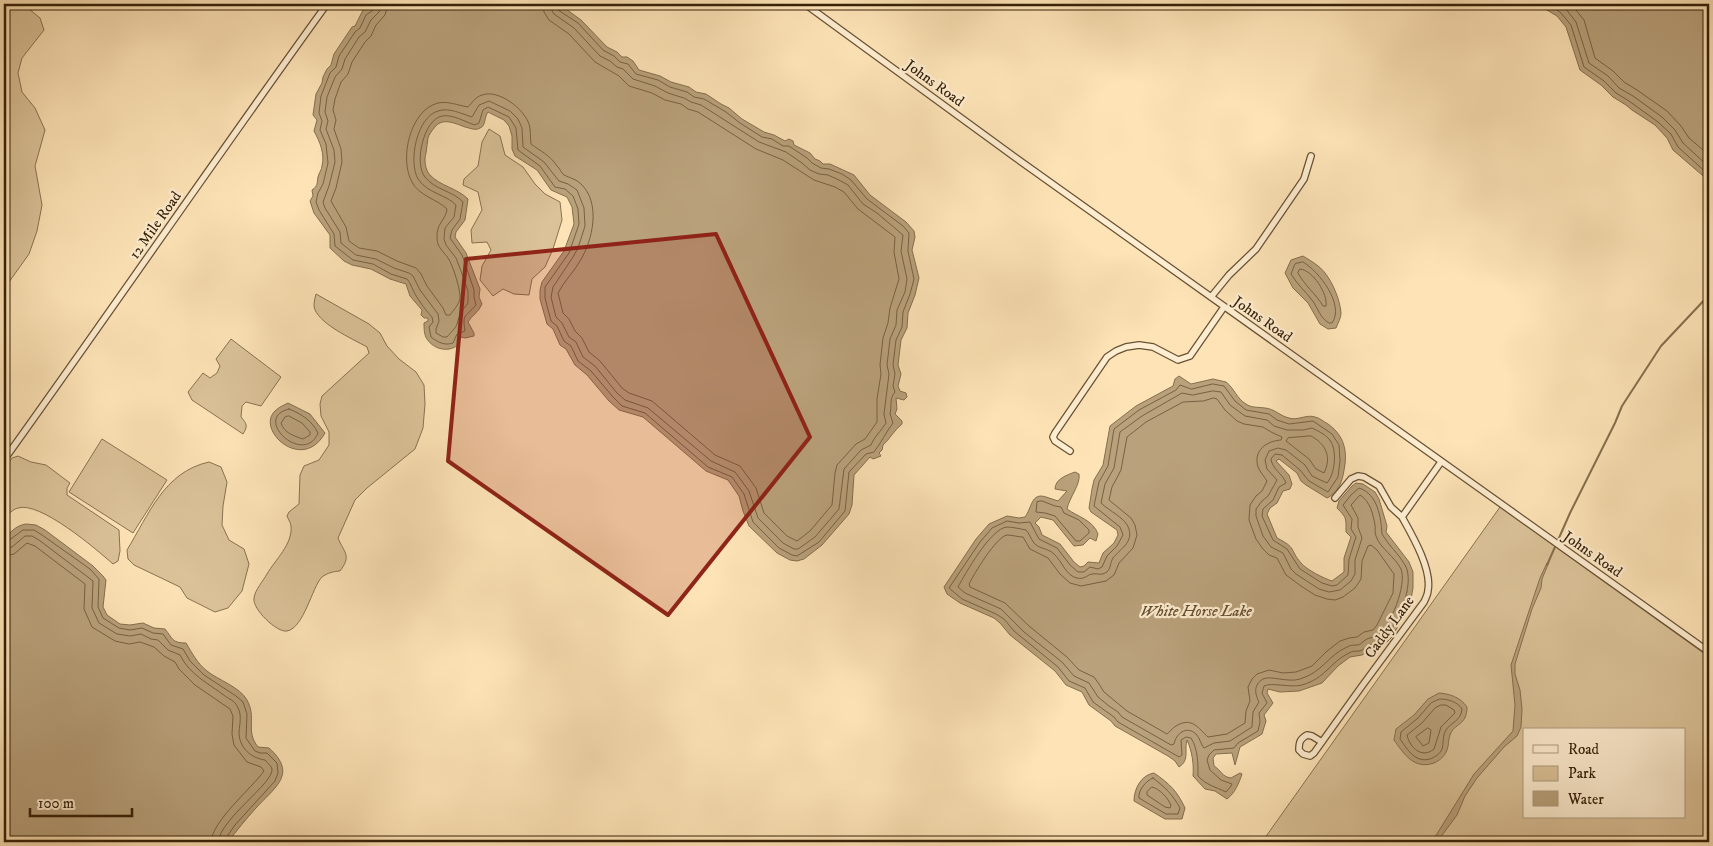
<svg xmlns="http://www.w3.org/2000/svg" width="1713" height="846" font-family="'IM FELL DW Pica',serif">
<rect width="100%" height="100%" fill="#fde3b6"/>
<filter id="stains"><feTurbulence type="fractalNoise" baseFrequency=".004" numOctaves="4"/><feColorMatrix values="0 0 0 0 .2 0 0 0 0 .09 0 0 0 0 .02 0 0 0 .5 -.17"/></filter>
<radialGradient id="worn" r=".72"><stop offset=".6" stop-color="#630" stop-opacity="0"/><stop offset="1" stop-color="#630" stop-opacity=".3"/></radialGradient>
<path fill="#dbc298" stroke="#887250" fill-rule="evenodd" d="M4,4h19l17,14 4,12 -22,28 -4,15 4,19 13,16 10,22 -10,36 7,39 -5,26 -8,23 -25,35z
M489,129l11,7 5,19 18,12 12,17 10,10 15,8 2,18 -9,29 -8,18 -13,12 -3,16 -15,-1 -11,-5 -10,7 -13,-16 2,-14 9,-16 -4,-8 -15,1 -1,-13 11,-20 -4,-18 -15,-7 1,-6 14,-13 4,-24z
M316,294l53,30 11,9 7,13 12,13 17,13 8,13 1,19 -2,24 -8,21 -48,39 -12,12 -17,38c6,15 14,17 2,33 -5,0 -13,2 -18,6 -10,10 -18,51 -35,54 -10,2 -35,-22 -33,-33 1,-8 9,-17 13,-24 8,-14 26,-30 24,-48 0,-3 -3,-7 -4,-10l2,-4 10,-8 1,-29 4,-9 15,-6 10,-15v-13l-8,-16 -1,-12 2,-8 47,-43 -2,-6c-14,-8 -51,-24 -53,-41 0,-4 1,-8 2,-12z
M231,339l50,38 -20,29 -15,-4 -4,4 -1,11c6,7 7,9 2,17l-51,-34 -4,-8 15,-19 7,5 7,-5 3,-7 -4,-7z
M102,439l65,41 -34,53 -64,-41z
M18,456l13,6 15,3 24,18 -3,5v7l52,35 1,21 -2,10 -5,3c-17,-15 -73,-63 -95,-56 -5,1 -11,7 -14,12v-51l8,-11z
M209,462l12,5 6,15 -4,24 -1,19 7,15 15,9 5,15 -7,27 -14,17 -13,4 -28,-14 -7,-11 -46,-22 -6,-6 -1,-9c22,-36 37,-78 82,-88z
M1500,507l209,150v185h-447zM1524,730h160v87h-160z"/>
<path fill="#b9a17b" stroke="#856e4d" d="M370,4h189l22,16 26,27 10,5 5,5h5l6,4 6,9 21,6 11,6 18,5 7,5 10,2 15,10 8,4 13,11 22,13 10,3 11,6 4,-2 4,2 1,4 16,8 5,6 5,2 3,3h7l24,11 16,20 36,27 8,9 1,6 -3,13 7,28 -4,17 -7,18 -1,15 -6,12 -3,25 3,9 -3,12 2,5 6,2 1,4 -3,3 -8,-2 1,11 -2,5 7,7v3c-8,6 -12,15 -19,21l-1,5 -3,3 2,3 -8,3 -3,-2 -16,18 -2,30 -3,9 -27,31 -18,14 -7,2 -7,-1 -13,-7 -28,-27 -6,-15 -4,-15 -11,-16 -22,-9 -63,-54 -24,-7 -10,-9 -22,-26 -12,-10 -9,-16 -6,-4 -7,-16 -6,-5 -7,-25v-9l2,-8 22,-31 10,-27 -2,-17 -5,-10 -16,-7 -14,-20 -22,-14 -3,-7v-13l-3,-10 -5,-6 -16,-8c-4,5 -2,14 -8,16 -5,3 -10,0 -15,-1 -11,-4 -23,-10 -31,1 -2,3 -5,6 -6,10 -1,5 -1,10 -2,15 -2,6 -1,17 4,22 10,11 27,13 38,24l-3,21 -9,12 -1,5 11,16 14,36 -1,8 3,7c-3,8 -10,11 -14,18l6,11v3l-9,2 -4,-1 -2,3v4c-9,9 -25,6 -32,-5 -3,-4 -3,-11 -3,-16l4,-2v-3h-4l-3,-3 1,-5 -12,-14 -4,-12 -16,-5 -19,-10 -19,-4 -8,-4 -14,-13v-13l-16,-22 -4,-12 3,-5 -1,-6c6,-4 5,-7 6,-13 1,-4 4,-8 4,-11 3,-12 -2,-24 -8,-35l3,-11 -4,-5 3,-21 6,-11 1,-6 4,-8 4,-4 3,-11 18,-27 3,-1 8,-16 4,-2z
M1537,4h172v177l-36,-31 -6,-12 -12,-13 -23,-15 -6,-5 -13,-8 -12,-12 -21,-15 -14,-43 -9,-11z
M1303,256c8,5 17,10 22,17 8,10 15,27 16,40 0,5 -3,10 -5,15l-8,1 -8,-5 -12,-21 -15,-15 -8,-15 6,-13z
M1179,376l12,8 22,-5 13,3c8,6 11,17 20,22 5,4 13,3 19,4 10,1 15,8 24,10 8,3 18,-4 26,-1 5,1 9,5 13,7 14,10 19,23 17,40 -2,14 -4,25 -16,33l-2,1 -21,-13 -5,-4 -4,-8 -18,-14 -3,2 13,14 3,9 -2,5 -7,2 -6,12 -7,5 -3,6 10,24c20,10 12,11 24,25 6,7 22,15 31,18l12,-9v-14l7,-21 -5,-5c0,-14 1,-14 -9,-24l2,-7 13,-15 4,-3 7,1 12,8 4,7 8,27 -1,6 23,30 4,10v16l-2,11 -8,18 -11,20 -10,10 -10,2 -10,6 -12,2 -12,9 -16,17 -23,8 -19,1 -12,-3 -1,4 6,10 -9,12 2,6 -4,13 -22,13 -5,18 -3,-12 -16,1 -3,4 1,8c7,4 8,11 17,12l9,-5 2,1c-3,9 -7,19 -15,25l-12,-8 -10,-2 -12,-13c1,-12 -1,-25 -6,-36 -3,10 3,20 -8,27l-4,-6 -7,-5 -53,-30 -4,-5 -22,-16 -7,-13 -16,-7 -11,-14 -45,-36 -10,-12 -6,-5 -34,-15 -13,-9 -3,-7 32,-48 13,-15 18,-8 12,2 6,-1c7,-9 6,-25 21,-20 4,1 8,3 12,4l9,-10 -12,-2c0,-10 12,-14 20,-17l4,2c2,10 -10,24 -12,35 11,8 26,11 31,25l-2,7 -6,-3 -7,7 -9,1 -21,-26 -12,-3 -6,6 4,4 3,8 18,9 14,18 6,5 4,-1 4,-4 11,1 4,-10 11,-10 4,-8 -1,-5 -26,-18 -2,-4 3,-19 2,-9 9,-15 7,-39 26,-20 37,-20 2,-7z
M288,403l22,11 15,19c-21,38 -64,2 -53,-18 3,-6 10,-9 16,-12z
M26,524l10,1 9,5 48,36 10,10 3,4 -3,27 4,8 13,9 10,1 13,-2 11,5 11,1c8,10 7,14 21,14 6,10 11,20 21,28 11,9 33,16 40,29 10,18 -2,31 11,47l11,1c29,26 6,39 -13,60 -10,11 -19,22 -28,34h-224v-301c4,-8 13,-16 22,-17z
M1549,562l-7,17 -1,9 -9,21 -17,55v10l5,16 2,19 -1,18 -4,9 -13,11 -27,31 -12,18 -8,19 -20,27h-5l42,-68 39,-43 2,-26 -4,-40 29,-87 7,-15z
M1439,693c11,1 21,4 28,14 0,19 -13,16 -17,28 -2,5 -1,10 -3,15 -2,6 -8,11 -13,13 -20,7 -30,-9 -40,-23l2,-11 18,-14 14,-16z
M1154,773c16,11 23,18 31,35l-3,11h-17l-31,-18c0,-12 7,-26 20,-28z"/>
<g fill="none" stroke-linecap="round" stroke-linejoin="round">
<path stroke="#786142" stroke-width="1" d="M374,4l-2,7 -6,4 -6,13 -5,4 -16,24 -3,11 -6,6 -9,23 -2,17 3,8 -2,9 6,14 2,19 -5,21 -5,9 -2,9 3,8 15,24 1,12 18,14 20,4 18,10 16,5c4,4 5,10 8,15 4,7 12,18 17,23l1,5 -4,5 2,10c7,5 13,9 22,6l4,-9 8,-3c-3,-18 1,-14 11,-26l-2,-8v-7l-7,-21 -5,-14 -12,-17 2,-8 8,-11 3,-17c-10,-11 -28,-12 -38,-25 -11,-13 -2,-57 17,-61 11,-2 23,6 33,9l4,-2 4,-13 5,-3 21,10 7,11 2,22 22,16 15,21 10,2 8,7 5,13 1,15 -10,29 -24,34v11l6,23 6,5 7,15 7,5 7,15 13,10 22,26 9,9 23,7 63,54 24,10 12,17 9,28 26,26 13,7 5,1 22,-14 26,-31 4,-39 17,-18 8,-2c7,-9 12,-20 19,-29l-3,-9c2,-8 -1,-15 5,-22l-2,-6 2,-12 -2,-9 3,-25 6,-13 1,-15 7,-18 4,-15 -6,-28 1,-18 -6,-7 -36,-27 -16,-19 -9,-6 -13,-5 -8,-1 -9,-5 -5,-5 -18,-12h-6l-11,-7 -10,-2 -22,-14 -14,-11 -22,-13 -10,-2 -7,-5 -17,-5 -12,-7 -22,-6 -8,-10 -8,-2 -6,-6 -11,-6 -25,-27 -20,-13 -1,-6
M381,4l-2,8 -8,8 -6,12 -6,5 -14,22 -3,10 -7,8 -8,20 -2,15 3,9 -2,8 8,21 1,12 -6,24 -6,16 2,6 15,24 1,11 15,12 20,4 18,9 15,5 4,3 7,14 18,24 1,7 -3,8v4l7,4h4c3,-4 9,-9 10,-13 3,-11 4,-12 11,-21v-12l-7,-20 -5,-13 -10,-13 -2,-6 1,-11 9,-11 2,-12c-9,-10 -29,-12 -38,-26 -10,-18 -1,-62 20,-68 11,-4 24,3 34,6l7,-12 10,-4 21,10 8,8 4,9 1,19 21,15 15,19 9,3 9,6 7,18 1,18 -7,22 -5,9 -20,30 -2,10 5,20 6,6 7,14 7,5 7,15 12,9 22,27 8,7 23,8 63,53 24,11 14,19 9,27 25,25 11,6h4l17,-12 24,-28 5,-40 17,-19 10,-5c3,-8 10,-14 15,-22l-2,-9 5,-40 -2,-9 3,-26 6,-14 1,-15 8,-18 2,-13 -6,-28 2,-16 -26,-22 -14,-9 -15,-19 -9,-5 -11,-5 -9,-1 -9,-4 -8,-7 -16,-11 -27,-10 -58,-37 -10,-3 -7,-4 -16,-5 -13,-7 -22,-7 -10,-10 -6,-2 -7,-6 -10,-5 -26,-28 -20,-14 -3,-5 -1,-5
M388,4l-3,11 -9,10 -5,11 -6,6 -13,20 -4,12 -7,8 -6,17 -2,11 3,10 -2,9 7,20 1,13 -6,26 -5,13 15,26 3,14 10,7 18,3 20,10 19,7 5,6 6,12 16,22 3,7h4c3,-4 9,-11 10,-16 1,-8 -7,-34 -12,-41 -5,-7 -11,-11 -11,-20 -1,-15 9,-18 10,-29 -10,-10 -28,-13 -35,-27 -13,-23 -2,-72 26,-79 10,-2 19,2 30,4 4,-4 7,-10 14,-12 17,-6 42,14 47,29 2,6 1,13 2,20 9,7 19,11 26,22 3,2 4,7 7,9 6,3 12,4 17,9 20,19 12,56 -1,77 -6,11 -16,20 -22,32l5,20 6,6 6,12 7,7 7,14 11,9 22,27 7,5 23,8 63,54 25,11 16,22 8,25 23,23 10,5 13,-10 22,-26 3,-32 2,-8 19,-21 9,-5 12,-17v-23l4,-25 -1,-9 3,-27 5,-15 2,-15 9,-29 -5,-27 1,-15 -37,-28 -14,-17 -9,-5 -21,-7 -31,-20 -27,-11 -58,-37 -10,-3 -7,-5 -16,-4 -13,-7 -23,-7 -10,-10 -24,-14 -26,-28 -20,-14 -5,-8 -1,-8
M1549,4l12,9 10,12 13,42 20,14 12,12 13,8 29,21 13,12 7,13 31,28
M1559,4l7,5 10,13 13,41 19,13 11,12 14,8 29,21 13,13 8,13 26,24
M1571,4l13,16 11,38 18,13 11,11 13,8 30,21 14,15 8,12 20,17
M1303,262c16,9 42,43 29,61h-3c-9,-5 -11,-15 -17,-23 -7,-9 -15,-16 -21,-26l4,-10z
M1300,269c13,1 28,25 26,37h-3c-7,-12 -19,-21 -25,-33z
M1213,384l11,2 11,15 11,9 23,4 8,6 12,4 24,-3 19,13 7,11 1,16 -2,16 -10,15 -19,-11 -9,-11 -18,-15 -7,-1 -4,5c1,10 12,15 15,24l-7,4 -6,13 -10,9 -1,7 11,24 14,9 13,20 22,14 10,3 5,-1 11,-10 1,-16 7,-22 -5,-8 1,-10 -9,-14 8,-10 8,-7c19,6 22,30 23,46 6,11 17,20 23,31 11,18 -8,65 -25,76 -3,3 -7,2 -11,4 -3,1 -5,5 -9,6 -4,0 -8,0 -11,2 -20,10 -23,25 -47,32 -12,3 -31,-3 -38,1l-2,7 5,10 -8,10 1,9 -2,9 -20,12 -4,5 -20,2 -5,5 -2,5 3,10 11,10 11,4 -1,2 -5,6c-10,-5 -20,-7 -28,-16 0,-13 0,-27 -7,-38l-5,-1 -5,3 1,15 -3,2 -61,-35 -4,-5 -21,-15 -8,-14 -16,-7 -11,-14 -44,-36 -10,-12 -8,-5 -34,-15 -13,-11 31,-46 12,-14 15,-7 12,2 11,-1 9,17 18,9 13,17 8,7h6l6,-5 8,2 4,-2 5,-11 10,-10 6,-11 -3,-8 -26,-21 5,-24 9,-16 6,-37 25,-19 37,-20 4,-5 11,4z
M1213,391l8,1 9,13 15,11 22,4 7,6 13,4h16l9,-2c6,3 13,6 17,11 9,10 6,35 -2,44l-15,-7 -7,-11 -19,-15 -8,-2 -9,3 -4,9 2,9 10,11 -9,16 -6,5 -6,8v7l7,20 8,11 12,6 8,16 5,5 23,15 10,3 11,-2 11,-9 4,-7v-14l7,-22 -4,-11v-9l-7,-13 9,-10c10,6 13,19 15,30 1,3 -1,7 1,11 3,11 20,22 25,33 6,16 -10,56 -23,66 -4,3 -7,2 -11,4 -3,1 -5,5 -9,6 -4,0 -8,0 -11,2 -20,9 -24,25 -47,32 -12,4 -30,-4 -37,0 -10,6 -8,15 -4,23l-6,10 -1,15 -22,14 -16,2 -10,5c-3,-3 -4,-10 -8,-14 -10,-9 -20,0 -22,10l-3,1 -49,-28 -4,-5 -9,-6 -11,-9 -9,-14 -15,-7 -12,-14 -38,-30 -23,-23 -36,-16 -7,-6c7,-13 33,-59 49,-60 5,0 14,2 19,3 4,4 4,8 8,13 5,6 14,5 20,11 8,7 12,22 23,24 7,2 10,-3 15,-4 6,-1 9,2 15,-2 4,-4 3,-9 6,-14 7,-9 20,-15 16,-29 -3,-11 -20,-18 -28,-26l4,-19 9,-16 6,-36 22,-16 40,-23 10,2z
M1214,398l3,1 8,11 12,11 7,3 19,3 8,5 11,5 -1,3c-15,1 -28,11 -23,27 2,5 6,9 9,14l-5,10 -6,5 -6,9 -1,15 7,19 7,10 6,6 8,3 9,17 15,11 14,9 12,4 8,1 8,-3 12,-9 6,-9 1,-18 6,-15 3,-1 6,5 17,24 -1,19 -16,32 -4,5 -9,2 -7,5 -8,1 -9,3 -14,11 -14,14 -16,6 -13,1 -14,-3 -12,4 -5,5 -4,8 2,14 -4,10 -1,12 -18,11 -19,3c-9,-8 -16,-21 -32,-11 -4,2 -6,6 -9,8l-40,-23 -23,-19 -5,-8 -5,-7 -15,-7 -12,-13 -38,-31 -24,-23 -35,-16 -1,-3c5,-10 27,-47 38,-49 5,0 11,2 16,2l7,12 18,9 12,16 10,9 11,3 25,-5 8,-6 5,-12 14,-15 4,-13 -2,-10 -4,-7 -22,-18 3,-13 9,-17 6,-33 19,-15 37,-20 20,-1z
M289,409c13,5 23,12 29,24 -14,34 -67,-15 -29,-24z
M289,416l13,7 8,9v3l-7,4c-9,-3 -19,-6 -22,-16l4,-6z
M1311,436c15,8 21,21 13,37l-8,-4 -7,-10 -23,-18 2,-3z
M1042,501l13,5 6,1 3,6 15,7 10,10v3l-9,8h-4l-21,-25 -10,-3 -9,-1 1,-10z
M4,542l4,-1 15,-11h11l8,5 48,34 9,10 -1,28 5,11 16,10 11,2 12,-2 11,5 10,1 8,11 12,4 7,12 14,14 32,21 7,6 4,12 -1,24 9,13 5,2h7l10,10 1,10 -3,8 -40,44 -9,13 -1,4
M4,548l8,-1 13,-11h7l7,4 54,41 -1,27 7,15 18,11 13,2 11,-2 10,5 7,1 10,10 12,5c10,20 28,28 45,41 4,3 10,5 12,10 5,8 3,16 2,26 0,16 12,26 26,28 2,3 6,5 7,9 2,14 -52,50 -54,73
M4,556l10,-2 13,-11 8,3 50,38 -1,25 8,18 23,14 14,3 11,-2 14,5 10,9 11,6 4,7 16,16 35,24 3,7 -1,18 2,11 13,17 14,5 3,4c-13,18 -52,50 -53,71
M1440,699c8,0 18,3 22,10 -1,12 -11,13 -16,21 -4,6 -2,14 -4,19 -2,5 -7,8 -12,10 -15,4 -22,-9 -30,-20l1,-7 17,-14 13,-15z
M1441,705h5l8,5 1,3 -14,14 -7,22c-12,10 -24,-1 -27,-14l15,-12 13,-15z
M1428,728l3,2 -2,13 -6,3 -7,-9z
M1153,778c12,9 20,17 27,30l-2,6h-12l-27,-16c-1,-8 7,-17 14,-20z
M1152,787c8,2 15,10 19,18l-1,3 -5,-1 -18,-12v-3z"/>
<path stroke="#856e4d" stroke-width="2" d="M1547,565l23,-52 45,-90 7,-17 39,-60 48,-51"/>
<defs>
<path id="street" d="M805,4l211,154 693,494
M1211,297l18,-22 27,-26 48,-70 7,-23
M1070,451l-15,-10 -2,-4 2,-4 52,-76 9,-6 10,-4 13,-2 14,2 25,13 12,-4 34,-49
M4,460c109,-152 214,-305 323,-456
M1335,498l16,-19 7,-3 6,1 15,9 12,21 11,10
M1322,742l-10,-6 -5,-1c-7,4 -8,7 -8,15l4,4 7,2 4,-3 48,-67 62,-84c2,-4 4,-8 4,-12 4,-21 -16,-55 -26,-73l39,-55"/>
</defs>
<use href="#street" stroke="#685234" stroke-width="8"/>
<use href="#street" stroke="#feedd0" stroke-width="5.5"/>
</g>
<path fill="#8f2418" fill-opacity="0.2" stroke="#8f2418" stroke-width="4" stroke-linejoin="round" d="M716,234l94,203 -142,178 -220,-154 18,-202z"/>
<g text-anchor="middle" stroke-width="4.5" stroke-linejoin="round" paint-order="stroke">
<g font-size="15" fill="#362108" stroke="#feedd0">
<text transform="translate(935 83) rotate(36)" y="5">Johns Road</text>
<text transform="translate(155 225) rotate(-55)" y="5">12 Mile Road</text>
<text transform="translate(1263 319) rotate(35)" y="5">Johns Road</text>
<text transform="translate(1593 554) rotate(35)" y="5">Johns Road</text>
<text transform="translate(1389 627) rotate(-54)" y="5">Caddy Lane</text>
</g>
<g font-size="16" font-style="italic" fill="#644e30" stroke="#feedd0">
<text x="1196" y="616">White Horse Lake</text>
</g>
</g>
<rect width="1713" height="846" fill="none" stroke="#fde3b6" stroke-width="20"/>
<rect x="5" y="5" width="1703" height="836" fill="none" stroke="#362108" stroke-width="2.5"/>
<rect x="10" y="10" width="1693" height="826" fill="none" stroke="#362108"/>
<rect x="1523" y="728" width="162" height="90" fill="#feedd0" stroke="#ae9b80"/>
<rect x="1533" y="745" width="25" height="8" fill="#feedd0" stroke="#ae9b80"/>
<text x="1568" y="754" font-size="15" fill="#362108">Road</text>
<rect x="1533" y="766" width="25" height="15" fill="#dbc298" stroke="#ae9b80"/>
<text x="1568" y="778" font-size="15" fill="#362108">Park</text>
<rect x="1533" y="791" width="25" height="15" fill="#b9a17b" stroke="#ae9b80"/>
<text x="1568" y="804" font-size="15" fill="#362108">Water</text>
<path d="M30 808v8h102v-8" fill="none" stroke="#362108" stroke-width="2.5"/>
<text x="38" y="808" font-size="15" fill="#362108" stroke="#feedd0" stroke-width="4" paint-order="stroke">100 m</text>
<rect width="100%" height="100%" filter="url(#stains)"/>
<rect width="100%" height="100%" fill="url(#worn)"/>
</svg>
